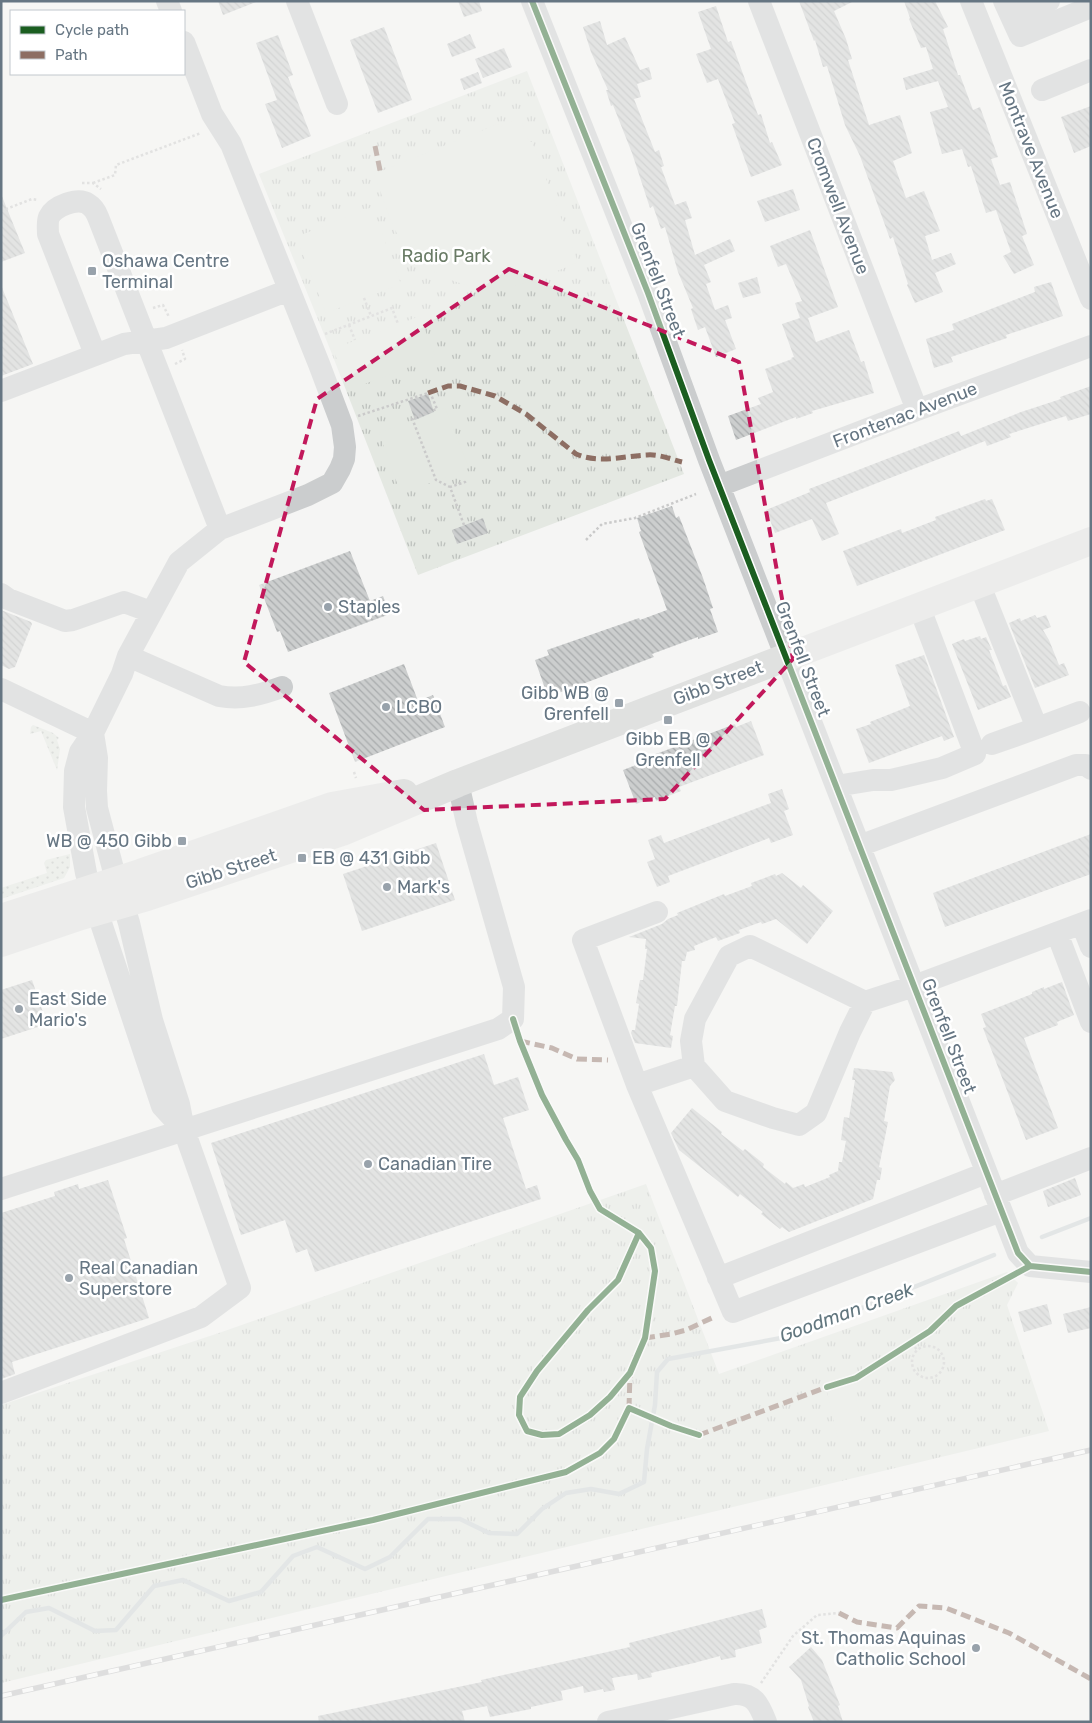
<svg xmlns="http://www.w3.org/2000/svg" width="1092" height="1723" font-family="Rubik,sans-serif">
<defs>
<pattern id="grass-dots" width="8" height="8" patternUnits="userSpaceOnUse" patternTransform="scale(1.25)"><rect width="8" height="8" fill="#e4e8e2"/><path d="M2 2h.1M6 6h.1" fill="none" stroke="#bdc1bd" stroke-width="1.8" stroke-linecap="round"/></pattern>
<pattern id="park-tufts" width="24" height="20" patternUnits="userSpaceOnUse" patternTransform="scale(1.25)"><rect width="24" height="20" fill="#e4e8e2"/><path d="M3 7l-1-3M5 7V3M7 7l1-3M15 17l-1-3M17 17v-4M19 17l1-3" fill="none" stroke="#bdc1bd"/></pattern>
<pattern id="building-back-hatch" width="6" height="6" patternUnits="userSpaceOnUse" patternTransform="scale(1.25)"><rect width="6" height="6" fill="#cccece"/><path d="M-1 5l2 2M0 0l6 6M5-1l2 2" fill="none" stroke="#a9acad"/></pattern>
</defs>
<rect width="100%" height="100%" fill="#f5f5f4"/>
<path fill="url(#grass-dots)" d="M33,725l20,8 6,5 -2,2 3,9 -3,21 -16,-39 -11,3 1,-7z
M70,854v13l-6,11 -63,21v-11l46,-15 -3,-10 2,-3z"/>
<path fill="url(#park-tufts)" d="M527,71l157,403 -266,101 -88,-226 -71,-175z
M646,1184l73,190 288,-102 11,11 -11,22 42,126 -1048,252v-278l218,-72z"/>
<path fill="#e4e8e2" d="M516,120l6,3 7,19h3l46,120c-20,8 -40,19 -61,23 -49,11 -100,-11 -123,-57 -8,-18 -13,-37 -20,-54l124,-50 1,3z
M372,207l29,77 -75,29 -30,-76z
M420,316l15,41 -86,33 -16,-41z
M445,408l24,60 -68,26 -22,-61z
M853,1386l11,47 -26,6 -11,-47z"/>
<g fill="none" stroke-linecap="round" stroke-linejoin="round">
<path stroke="#ccd3d6" stroke-width="4.5" d="M1042,1237l49,-19
M1,1636l25,-24 23,-4 46,23 21,-1 38,-44 29,-6 46,21 32,-9 32,-36 24,-9 48,22 25,-12 38,-38h32l29,14 28,1 25,-25 24,-16 25,-4 28,5 25,-12 3,-33 8,-44 2,-33 11,-13 124,-23 202,-81"/>
</g>
<path fill="url(#building-back-hatch)" d="M218,1h38v1l-33,13z
M458,1h21l3,10 -18,6z
M799,1h55l-20,10 12,28 6,20 -4,1 21,65 31,-10 12,38 -19,8 13,37 18,-7 16,40 -15,5 7,24 19,-7 5,11 -21,9 8,19 -28,11 -8,-18 1,-1 -15,-47 -3,2 -30,-83 -15,-31 -18,-59 -4,1 -8,-27 -1,1z
M904,1h31l13,26 -5,2 15,46h2l13,35 7,-3 18,50 -7,2 9,26 10,-3 17,52 -5,2 12,29 -20,9 -11,-18 8,-4 -15,-42 -10,3 -15,-47 -3,1 -6,-18 -20,5 -12,-42 18,-5 -10,-26 -32,9 -3,-12 30,-9 -7,-22 -5,1 -12,-29 1,-1z
M716,6l12,36 3,-1 27,74 3,-1 9,29 2,-1 10,23 -31,12 -19,-53 3,-1 -17,-44 -11,4 -11,-29 15,-5 -13,-37z
M600,21l7,24 18,-8 15,33 9,-3 3,12 -15,5 4,13 -7,2 21,53 4,-2 5,16 -3,1 14,38 11,-4 6,17 -7,2 10,35 35,-16 5,12 -31,14 7,17 -5,2 9,26 13,-5 4,13 -7,2 11,29 -20,8 -11,-30 -7,3 -7,-21 2,-1 -15,-36 -13,-45 -4,2 -8,-23 -3,2 -18,-55 -19,-48 -2,1 -5,-16h2l-17,-38 -8,-25z
M384,27l28,73 -34,13 -28,-73z
M470,34l6,14 -24,9 -5,-13z
M278,35l15,40 -5,2 23,59 -29,12 -17,-44 12,-4 -21,-57z
M504,48l8,19 -29,11 -8,-19z
M478,72l4,11 -18,7 -4,-11z
M1091,106v40l-17,7 -13,-36z
M793,189l7,21 -35,12 -8,-21z
M1,194l24,59 -24,9z
M810,230l28,77 -30,11 8,24 33,-12 12,32 3,-1 10,32 -62,18 1,2 -17,6v-2l-60,23 -8,-24 33,-12 -3,-6 15,-6 -8,-23 27,-10 -1,-1 3,-1 -12,-33 18,-6 -5,-15 7,-2 -16,-37 -8,3 -8,-21z
M757,277l4,16 -18,5 -5,-15z
M1051,282l12,34 -57,19 1,3 -56,19 2,5 -19,6 -8,-29 28,-9 -2,-6 83,-32 -1,-5z
M1,285l32,79 -32,12z
M1091,386v28l-23,7 -2,-5 -57,18 2,3 -24,9 -2,-5 -159,62 13,31 -17,7 -10,-22 -37,14 -9,-23 44,-18 -1,-3 150,-58 2,5 60,-24 40,-13 -1,-2z
M428,394l6,18 -19,8 -7,-19z
M985,499l1,2 6,-2 13,31 -148,56 -14,-35 58,-22 1,4 34,-13 -1,-3z
M672,506l4,12 3,-2 24,62 10,30 -3,1 8,23 -20,7v-2l-46,17 2,3 -106,40 -13,-37 14,-5 -2,-5 92,-32 1,2 27,-10 -28,-78 2,-1 -4,-13z
M483,518l5,15 -31,11 -5,-14z
M350,551l20,50 13,-5 7,18 -102,38 -8,-21 -3,1 -18,-47z
M1,610l30,12 1,2 -17,43 -6,2 -8,-4z
M1035,615l2,3 9,-3 5,12 -8,3 6,10 10,25 5,-2 5,12 -34,13 -26,-65 11,-5 1,3z
M980,636l1,3 5,-2 6,13h-3l14,36 3,-1 5,12 -33,13 -26,-66 12,-5 1,2z
M924,655l30,82 -10,4 -2,-5 -73,27 -13,-34 15,-5 -1,-2 40,-16 -15,-41z
M404,664l14,37 15,-6 12,32 -90,35 -26,-69z
M751,721l13,34 -85,32 2,4 -25,10 -1,-4 -19,7 -13,-34 13,-5 -1,-3 100,-38 1,3z
M782,789l7,20 -5,2 9,24 -22,8 -2,-5 -101,38 2,6 -13,5 -10,-25 8,-3 -7,-19 13,-5 3,8 107,-40 -3,-9z
M1091,834v40l-146,53 -12,-34z
M436,843l19,57 -93,31 -19,-57z
M782,873l19,15 2,-3 30,26 -26,33 -31,-25 -14,5 -1,-2 -22,8 1,3 -22,8 -2,-4 -22,9 1,4 -8,2 -2,9h-3l-5,45h-2l-5,29 3,1 -2,12 -36,-5 -4,-10 1,-3h3l4,-26 -3,-1 4,-23h3l4,-31h-2l1,-10 -17,-2 33,-13 6,-5 10,-4 -1,-2 47,-19 1,2 27,-10 -1,-3 24,-9 1,2z
M32,980l15,44 -46,15v-49z
M1062,982l12,33 -17,7 1,3 -34,13 34,90 -32,12 -43,-112 3,-1 -5,-13 51,-20v-2l12,-5v2z
M484,1054l10,31 24,-8 11,33 -26,8 23,71 11,-4 4,14 -226,73 -8,-23 -11,4 -11,-33 -44,15 -30,-92z
M854,1068l38,4 3,8 -5,6 -6,35 4,1 -9,45 3,1 -2,12h-3l-4,19 -84,33 -7,-5 -2,2 -19,-15 2,-2 -23,-18 -2,3 -59,-47 -8,-17 21,-25 30,24 -1,2 22,17 2,-2 19,15 -1,3 22,17 1,-2 7,6 11,-4 1,3 25,-10 -1,-2 9,-4 1,-9h3l4,-21 -5,-1 3,-23 5,1 6,-38h-3z
M1075,1178l6,17 -33,12 -5,-16z
M108,1180l19,58 -3,1 25,79 -137,44 3,12 -14,5v-166l54,-17 -1,-4 24,-8 1,5z
M1047,1304l5,20 -28,8 -6,-20z
M1091,1307v21l-23,5 -5,-19z
M762,1609l5,18 -8,3 3,13 -27,7 1,7 -15,3 -1,-4 -26,7 -43,10 1,4 -14,3 -1,-6 -25,4 3,12 -11,2 -1,-3 -19,4 -1,-7 -22,5 2,9 -32,7v2l-41,8 -3,-11 -25,5 3,11h-146l-1,-6 164,-34 -1,-2 149,-33 -1,-4z
M811,1647l11,13 18,45 -2,1 5,16h-29l-6,-15 1,-1 -8,-26 -12,-13z"/>
<g fill="none" stroke-linecap="round" stroke-linejoin="round">
<path stroke="#cacaca" stroke-width="2.5" stroke-dasharray="2.5 2.5" stroke-linecap="butt" d="M82,183h11l8,6
M93,183l22,-8 1,-10 85,-32
M1,211l31,-12 6,1
M364,298l7,18
M153,308l10,-3 6,12
M349,325l6,15
M325,334l67,-26 6,16
M175,364l10,-5 -3,-9
M430,392l7,17 -25,9 24,62 14,7
M358,416l70,-23
M464,525l-14,-38 15,-5 1,2
M586,540l16,-16 33,-6 61,-24
M354,772l2,6
M912,1343l5,7
M912 1362a16 16 0 1 1 32 0a16 16 0 1 1-32 0Z
M761,1683l32,-47 24,-21 22,-2"/>
<path stroke="#cbcdce" stroke-width="22" d="M167,1l4,10
M297,1l40,103
M532,1l116,292 61,167 309,793 12,13 61,6
M759,1l158,409
M971,1l120,298
M1004,1l16,35 71,-29
M1011,16l38,-15
M1042,90l49,-20
M95,354l-47,-120c0,-6 -1,-12 1,-17 5,-11 29,-20 39,-13 5,3 8,8 10,13l122,312
M1,391l123,-47 42,-6 123,-48
M719,486l198,-76 174,-64
M979,583l58,145 -45,16
M1,594l7,5 57,22 8,-1 51,-18 27,10
M128,656l91,40c23,4 41,-1 63,-9
M1,689l92,44
M1037,728l43,-16
M836,786l37,-6h18l51,-12 33,-14 -56,-148
M859,846l217,-81h10l5,4
M1082,924l9,23
M1057,933l34,89
M865,1002l-15,30 -34,81 -17,12 -26,-7 -48,-17 -31,-35 -3,-25 4,-22 34,-63 21,-10 115,56 49,-16 177,-66
M694,1066l-57,19 96,227 268,-101
M637,1085l-54,-145 74,-28
M184,1130l-22,-24 -65,-195 -11,-38 -12,-66 1,-36 5,-19 13,-19 29,-59 6,-18 51,-94 41,-33 88,-34 24,-12 8,-14 4,-10 1,-12 -3,-22 -23,-61 -88,-220 -19,-30 -28,-72
M1,1189l497,-160 15,-10 1,-32 -47,-164 -9,-40
M995,1195l96,-37
M718,1278l268,-105
M1,1393l200,-76 39,-29 -56,-158 -5,-26 -27,-84 -23,-97 -13,-43 -19,-72 -1,-17 1,-33 -4,-25
M608,1722l126,-28c20,-1 25,10 32,28"/>
<path stroke="#e0e1e0" stroke-width="28" d="M1,918l139,-45 192,-67 72,-13
M1,943l80,-27 66,-19 195,-65 116,-49 633,-242"/>
<defs>
<path id="rail" d="M1,1696l1090,-246"/>
</defs>
<use href="#rail" stroke="#c1c2c3" stroke-width="5.5"/>
<use href="#rail" stroke="#fff" stroke-width="4" stroke-dasharray="11" stroke-linecap="butt"/>
<path stroke="#8d6e63" stroke-width="5" stroke-dasharray="10 5" stroke-linecap="butt" d="M375,146l6,29
M428,393l20,-7h12l35,10 31,18 50,40c23,10 47,2 71,1 12,-1 23,4 35,7
M520,1041l32,7 25,11 31,1
M645,1338l26,-4 15,-4 28,-13
M629,1408l1,-35
M699,1435l128,-48
M839,1613l18,9 40,6 22,-22 27,2 63,25 82,46"/>
<defs>
<path id="cycleway" d="M532,1l116,292 61,167 309,793 12,13 61,6
M513,1019l7,22 22,54 24,45 12,20 12,31 10,18 39,24 -21,47 -30,30 -51,61 -17,26 -1,18 8,16 15,4 17,-1 31,-19 20,-18 20,-24 15,-35 10,-67 -4,-23 -12,-15
M827,1387l29,-9 74,-47 26,-25 74,-40
M1,1600l372,-80 193,-48 34,-19 14,-14 15,-31 42,18 28,9"/>
</defs>
<use href="#cycleway" stroke="#fff" stroke-width="9"/>
<use href="#cycleway" stroke="#1b5e20" stroke-width="6"/>
</g>
<path d="M0 0H1092V1723H0ZM509,269l230,93 54,297 -128,140 -241,11 -180,-148 73,-263z" fill="#f5f5f4" fill-opacity=".55" fill-rule="evenodd"/>
<path fill="none" stroke="#c2185b" stroke-width="4" stroke-dasharray="10 6" stroke-linejoin="round" d="M509,269l230,93 54,297 -128,140 -241,11 -180,-148 73,-263z"/>
<g fill="#98a2ab" stroke="#fff" stroke-width="2">
<rect x="87" y="266" width="10" height="10" rx="2.5"/>
<circle cx="328" cy="607" r="5"/>
<rect x="614" y="698" width="10" height="10" rx="2.5"/>
<circle cx="386" cy="707" r="5"/>
<rect x="663" y="715" width="10" height="10" rx="2.5"/>
<rect x="177" y="836" width="10" height="10" rx="2.5"/>
<rect x="297" y="853" width="10" height="10" rx="2.5"/>
<circle cx="387" cy="887" r="5"/>
<circle cx="19" cy="1009" r="5"/>
<circle cx="368" cy="1164" r="5"/>
<circle cx="69" cy="1278" r="5"/>
<circle cx="976" cy="1648" r="5"/>
</g>
<g text-anchor="middle" stroke-width="5" stroke-linejoin="round" paint-order="stroke">
<g font-size="18" fill="#667683" stroke="#fff">
<text transform="translate(1031 150) rotate(68)" y="6">Montrave Avenue</text>
<text transform="translate(838 206) rotate(69)" y="6">Cromwell Avenue</text>
<text transform="translate(658 280) rotate(69)" y="6">Grenfell Street</text>
<text transform="translate(905 415) rotate(-21)" y="6">Frontenac Avenue</text>
<text transform="translate(803 659) rotate(69)" y="6">Grenfell Street</text>
<text transform="translate(718 683) rotate(-21)" y="6">Gibb Street</text>
<text transform="translate(231 869) rotate(-18)" y="6">Gibb Street</text>
<text transform="translate(949 1036) rotate(69)" y="6">Grenfell Street</text>
</g>
<g font-size="18" fill="#697b65" stroke="#fff">
<text x="446" y="262">Radio Park</text>
</g>
<g font-size="18" fill="#667683" stroke="#fff" text-anchor="start">
<text x="102" y="267">Oshawa Centre<tspan x="102" dy="21">Terminal</tspan></text>
<text x="338" y="613">Staples</text>
<text x="609" y="699" text-anchor="end">Gibb WB @<tspan x="609" dy="21">Grenfell</tspan></text>
<text x="396" y="713">LCBO</text>
<text x="668" y="745" text-anchor="middle">Gibb EB @<tspan x="668" dy="21">Grenfell</tspan></text>
<text x="172" y="847" text-anchor="end">WB @ 450 Gibb</text>
<text x="312" y="864">EB @ 431 Gibb</text>
<text x="397" y="893">Mark's</text>
<text x="29" y="1005">East Side<tspan x="29" dy="21">Mario's</tspan></text>
<text x="378" y="1170">Canadian Tire</text>
<text x="79" y="1274">Real Canadian<tspan x="79" dy="21">Superstore</tspan></text>
<text x="966" y="1644" text-anchor="end">St. Thomas Aquinas<tspan x="966" dy="21">Catholic School</tspan></text>
</g>
<g font-size="19" font-style="italic" fill="#62777f" stroke="#fff">
<text transform="translate(846 1312) rotate(-20)" y="7">Goodman Creek</text>
</g>
</g>
<rect width="1092" height="1723" fill="none" stroke="#667683" stroke-width="5"/>
<rect x="10" y="10" width="175" height="65" fill="#ffffff" stroke="#c2c8cd"/>
<rect x="20" y="26" width="25" height="8" fill="#1b5e20" stroke="#c2c8cd"/>
<text x="55" y="35" font-size="15" fill="#667683">Cycle path</text>
<rect x="20" y="51" width="25" height="8" fill="#8d6e63" stroke="#c2c8cd"/>
<text x="55" y="60" font-size="15" fill="#667683">Path</text>
</svg>
